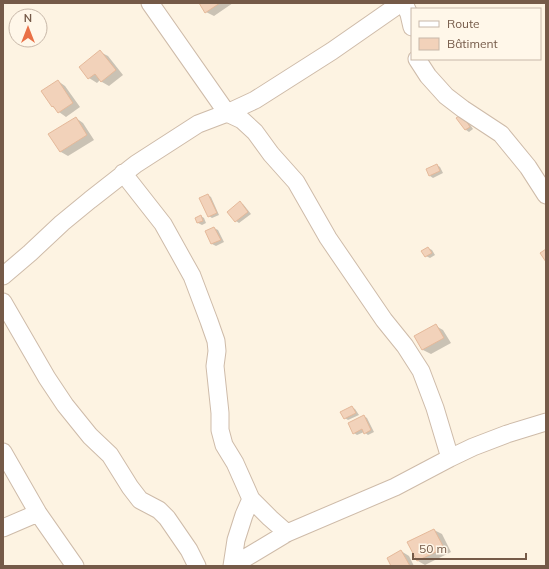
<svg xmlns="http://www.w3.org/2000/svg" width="549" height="569" font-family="Mulish,sans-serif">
<rect width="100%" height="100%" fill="#fdf3e2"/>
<path fill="#0003" d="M200,3h33l-19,13 -8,-4z
M100,52l8,4 15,19 -14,11 -7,-4 -2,-2 -3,3 -8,-5 -9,-10z
M58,81l7,5 15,21 -14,10 -7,-5 -3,-3 -3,-2 -11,-15z
M465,117l8,12 -4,3 -3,-2 -8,-12z
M76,118l7,5 11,17 -26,16 -7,-4 -11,-18z
M437,165l3,2 3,6 -10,5 -3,-2z
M208,195l3,2 8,18 -7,3 -3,-2z
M240,203l3,1 8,10 -12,9 -3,-2z
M201,216l3,2 2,5 -4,2 -4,-2 -2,-5z
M214,228l4,2 6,12 -8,4 -4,-2 -6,-13z
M428,248l4,2 3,5 -5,3 -4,-2 -3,-4z
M436,326l7,4 8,13 -20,11 -8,-4 -7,-13z
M352,407l3,2 4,6 -11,5 -3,-2z
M364,416l3,2 7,14 -6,3 -4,-3 -7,3 -3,-2z
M434,530l8,4 9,18 -26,13 -7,-4 -9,-18z
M401,551l8,5 5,10h-21z"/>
<path fill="#f2d2ba" stroke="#e5b99a" d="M199,3h21l-15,10z
M100,50l16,20 -15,12 -6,-8 -7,5 -9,-12z
M58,80l15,23 -15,10 -5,-7 -1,1 -11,-16z
M462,114l8,13 -5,3 -9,-12z
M76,117l11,18 -27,17 -12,-18z
M437,164l3,7 -11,5 -3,-7z
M208,194l9,19 -9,4 -9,-19z
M240,201l8,11 -13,10 -8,-10z
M201,215l2,6 -6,2 -2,-5z
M214,227l7,13 -10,4 -6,-13z
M428,247l4,6 -7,4 -4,-6z
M546,249v13l-6,-9z
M436,324l8,14 -22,12 -8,-14z
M352,406l4,7 -12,6 -4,-7z
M364,415l7,15 -7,4 -2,-5 -9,5 -5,-11z
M434,529l10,19 -27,13 -10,-19z
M401,550l9,16h-19l-4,-8z"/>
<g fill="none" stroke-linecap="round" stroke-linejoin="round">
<defs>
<path id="minor" d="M150,3l77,110 15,7 13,12 16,22 25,28 32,56 56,82 21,26 16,25 14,37 15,50
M404,3l5,11 3,13
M417,59l11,17 18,20 17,13 38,25 27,33 18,28
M123,173l40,51 29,52 17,45 7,20 1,10 -2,15 5,47v17l4,15 11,18 16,36 19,19 17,15
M3,276l27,-23 32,-30 28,-23 46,-36 62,-40 29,-11 28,-13 77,-49 69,-48
M3,302l44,76 18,27 25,31 20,19 20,32 10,13 19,10 8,8 22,32 8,16
M3,452l35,61 37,53
M3,528l35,-15
M232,566l55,-33 108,-46 55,-29 23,-11 34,-13 39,-12
M232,566l4,-26 8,-25 7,-16"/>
</defs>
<use href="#minor" stroke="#cebba9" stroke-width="19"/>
<use href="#minor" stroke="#fff" stroke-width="17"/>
</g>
<rect width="549" height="569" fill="none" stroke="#755a48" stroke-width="8"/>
<rect x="411" y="8" width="130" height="52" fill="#fff7e9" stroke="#c8b8a9"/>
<rect x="419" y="21" width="20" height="6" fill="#ffffff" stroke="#c8b8a9"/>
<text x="447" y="28" font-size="12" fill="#755a48">Route</text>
<rect x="419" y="38" width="20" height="12" fill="#f2d2ba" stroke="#c8b8a9"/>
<text x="447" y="48" font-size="12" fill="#755a48">Bâtiment</text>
<g transform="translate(28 28)"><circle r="19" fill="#fff7e9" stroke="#c8b8a9"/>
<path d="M0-3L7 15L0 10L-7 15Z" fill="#e97045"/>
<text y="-6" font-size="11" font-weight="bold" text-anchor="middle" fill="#755a48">N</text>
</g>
<path d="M413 553v6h113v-6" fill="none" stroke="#755a48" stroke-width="2"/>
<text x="419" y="553" font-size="12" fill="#755a48" stroke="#fff7e9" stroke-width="3" paint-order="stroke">50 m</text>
</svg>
